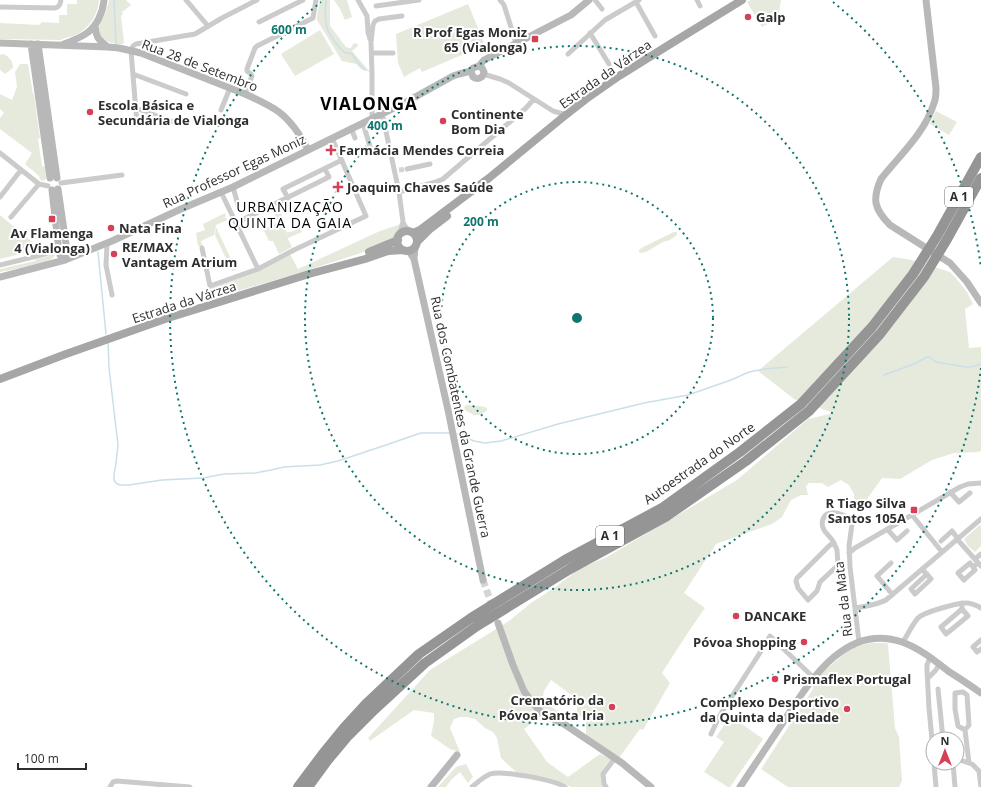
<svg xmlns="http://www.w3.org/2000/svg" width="981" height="787" font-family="'Open Sans',sans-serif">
<rect width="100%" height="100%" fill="#fff"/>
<path fill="#e5eadd" d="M77,0h22c-1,15 -10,29 -24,35 -4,2 -10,2 -14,5l-61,-1v-16l39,2 3,-3 17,1v-8h8v-11h10z
M109,0h17l5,5 -9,7 1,2 -2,2 3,26 -1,2c-11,0 -24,-2 -24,-16 0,-4 4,-9 5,-12 2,-5 4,-11 5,-16z
M320,0h10v25l1,2 15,20 3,1h2l2,-4 4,-1 1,3 -6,5 18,21 -9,-3 -5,-5 -14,-3 -25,-41v-4z
M334,0h13l5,17 -7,3 -5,-11z
M751,0h30l-3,19 -16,8 -15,-25z
M468,4l17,41 -63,27 -2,-4 -16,9 -6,-14 -2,-29z
M320,30l14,24 -39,22 -14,-22z
M3,54c6,2 10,7 10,14l-8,6 -5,-4v-15z
M20,64h8l5,30 1,1 6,43 -2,1 4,27 3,1 1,11 -1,2 -3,1 -2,-2 -1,-3 -14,-12 7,-11 -32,-24v-11l4,-5 -4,-4v-15l12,6 5,-13 -2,-15z
M936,111l21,11 -8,13 -19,-11z
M280,209l8,28 -1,-5h4l9,-4 2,4 -14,6v1l4,8 -13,7 -6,-13h-4l-5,-10 1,-2 13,-7 -4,-10z
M225,213l1,3 -1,1 1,2 1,-1v2l-11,5 -2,10 -13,6 2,6 -5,-1 -2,-13 9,-3 -2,-6z
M0,215l42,35 -2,2 -14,3 -2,-2 -24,6z
M401,224l-3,8 -6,7 -31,14 -62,20 -92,27 -2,-10 55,-20 30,-16 8,15 82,-38z
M216,227l20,43 -4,1 -17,-36z
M674,232h3v3l-7,5 -7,2 -17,10 -5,1 -2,-1v-2l4,-3z
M54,252h2c-1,2 -1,4 -3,6 -6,5 -43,12 -53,14v-3l35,-8 1,-2 10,-2z
M893,257l19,3 38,12 5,5 12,15 6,12 -8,5 4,39 12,-1v104l-4,1 -23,1 -22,7 -32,19 -18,-1 -15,21 3,2 -9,13 -7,-5v-15l-5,-9 -8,-5 -13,7 -6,-4h-13l-3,3 2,9h-7l-10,5 -9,17 -10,7 -56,20 -32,49 21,15 -18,26 -25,39 8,10 -27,47 -3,-1 -21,29 -33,-23v-14l-9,-7v-15l-26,-19 -7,11 -2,10 22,14v2l-2,2 -15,-6 -7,4 -16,12 23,33 21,15 32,-23 11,5c-7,9 -14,16 -8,28h-32l-8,-4 -12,-4 -35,-7 -15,-14 -4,-20 -4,-6 -8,-4 -10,-9 -8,-2h-7l-6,2 -4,9 10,24 -10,-3 -19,-13 3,-15v-8l-20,-3 -44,31 -2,-3 62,-68 79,-49 22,-18 23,-15 25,-19 28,-12 130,-77 71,-61 26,-6 -40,-14 -36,-28z
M466,405c8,1 14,0 21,3v2l-2,2 -6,3h-5l-11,-6 2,-3z
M980,525l1,1v20l-6,6 -7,-6 -4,-7z
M873,643h14l1,2 7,83 4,9 3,44 -3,6h-111l-27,-18 52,-80v-3l9,-13 23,-20 8,-5 8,-3z
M725,712l38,27 -33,48h-2l-24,-15 20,-30 -8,-5 9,-13 -3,-7z
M466,764l7,13 -5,6 -8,-11 -9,8 -5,7h-8l18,-20z"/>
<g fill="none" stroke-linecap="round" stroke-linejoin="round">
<path stroke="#cbdfe8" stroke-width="1.5" d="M114,0l2,44
M326,0c-1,9 -1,20 1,28 2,7 13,22 19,25 2,0 4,0 6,1l6,9 7,7
M98,252l8,82
M108,342l1,26 9,77 -2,18 -2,12v5l2,3 4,2h9l33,-5 41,-2 21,-4 31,-1 16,-3 13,-3 36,-2 18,-4 51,-17 20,-7 12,-4h28
M884,375l30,-11 13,-7h2l7,5 7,1 22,4h6l10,-3
M457,434l17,7 11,2 16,-2 57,-17 86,-21 44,-8 43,-15 18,-8 15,-3 23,-2"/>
<path stroke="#d5d5d5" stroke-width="5" stroke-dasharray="5 2.5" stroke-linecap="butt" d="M399,170l8,-1"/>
<path stroke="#d5d5d5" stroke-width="7" stroke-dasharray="7 3.5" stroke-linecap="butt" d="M483,580l10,28"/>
<path stroke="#cbcbcb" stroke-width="5" d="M186,0l22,26
M358,0l9,16 1,16 2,7
M500,0l4,5 12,38
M595,0l7,9
M697,0l3,6
M636,2l19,34
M376,6l43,-6
M0,7l55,1c4,-1 5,-3 6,-8
M259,22l44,-22
M590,33l19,31
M372,53h21
M568,54l37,-34 34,-20
M133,74l53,20
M483,74l17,5 9,4 44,28 10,3 5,-2
M245,94l7,-18 -1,-2 -4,-3v-2l8,-21 2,-2 56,-28 3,-18
M136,108l40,15
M221,110l9,-22
M382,113l17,79 4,30 -4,14
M372,118v-44l-1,-32 2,-17 2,-4 4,-2 23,-3
M363,123l8,27
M137,124l-6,-73 2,-5 3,-2 59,-10 27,-16 35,-18
M351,128l4,10
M0,153l39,31 9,2
M407,169l23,-5
M61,183l61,-8
M233,187l5,18
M221,192l37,77
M399,192l37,-10 7,-3 83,-71 8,-9
M0,197l21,-27
M288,198l-5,-9 59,-29
M11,217l28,-33
M403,222l2,4 5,6
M236,223l93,-46 -4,-8
M107,244l-1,21 6,30
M202,248l8,38 48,-17 36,-19 72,-34 -34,-78
M0,265l45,-11 8,-4 5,-8
M950,492l9,10 11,-9
M912,515l30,37
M887,529l10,11 10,-9
M957,539l24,27
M941,541l11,-10 6,8
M834,543c-3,-6 -8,-9 -10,-13 -4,-7 -1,-17 8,-17 5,-1 10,2 16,4l4,7 -3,22 1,21 9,75
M834,543l3,7 1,15 -18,17 -3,9 -9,9 -10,-12 -2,-7 1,-3 33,-33z
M849,553l6,-5 105,-61 8,-3 13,-1
M975,559l6,-5
M891,563l-14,13 15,18
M973,567l-3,-4 -12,10 6,7 11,-10 -2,-3 5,-4
M922,569l9,10 -16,15 -4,-5 16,-15
M962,603v6l6,7 -22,18 -5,-7 21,-18
M855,608c11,-2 22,-3 31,-8l95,-81
M981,640l-8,7 4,5 4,-3
M903,642c5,-8 9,-17 15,-24 6,-6 39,-15 48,-15 5,0 10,2 15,5
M930,658l-3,7v5l2,38 4,43
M928,678l7,-7 5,-7
M938,689l5,50
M965,730l-7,-4 -3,-17v-16l8,-1 4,3 2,30 -4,5 4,33
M711,734l9,-19 43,-67 7,-12 44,42
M957,759l15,5 7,7 2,16
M934,763l2,24
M953,763l2,24
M110,787l3,-5 4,-1 73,6
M472,787c6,-5 11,-10 18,-13 12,-4 65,6 75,13
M606,787l-2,-3 -1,-10 12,-16"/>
<path stroke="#b8b8b8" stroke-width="7" d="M926,0l10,88c0,5 0,11 -2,15 -9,30 -34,52 -53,76 -9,20 -7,30 9,46l60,38 17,19 14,21
M95,25c1,12 3,15 13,22
M0,43l108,4 11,1 22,5 104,41c11,5 23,10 34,18 12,9 22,24 29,38
M31,44l19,134
M38,44l19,134
M64,44c8,-3 16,-6 23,-11 10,-7 16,-21 17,-33
M471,71l2,6c5,3 10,1 11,-5l-2,-4 -3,-2
M58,189l9,62v5l-2,4
M52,190l7,62 1,3 5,5
M415,247l-1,12 34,151 35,170
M409,251l5,8
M0,277l65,-17 47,-19 69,-32 52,-22 173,-85 47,-26 6,-2 12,-3 2,-3 6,-2 5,-6 87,-45 18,-15
M498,623l15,42 11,26 7,10 8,9 6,5 19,9 58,39 29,24
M431,787l26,-32
M740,787c14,-21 28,-42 42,-63 26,-40 62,-102 120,-82 17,6 32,18 46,29 11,7 22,14 33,22"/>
<path stroke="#a6a6a6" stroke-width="8" d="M397 241a10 10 0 1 1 20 0a10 10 0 1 1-20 0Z
M413,233l7,-3 69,-52 73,-60 24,-19 33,-23 53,-33 70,-43
M417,242l13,-13 17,-13
M369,252l29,-12
M0,379l66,-25 102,-36 141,-44 56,-15 23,-8 15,-1"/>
<path stroke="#959595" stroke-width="10" d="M298,787l24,-32 22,-27 22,-24 53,-50 52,-36 94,-58 97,-52 78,-56 61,-48 71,-77 41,-53 24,-38 44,-79
M308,787l19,-26 20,-24 27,-27 51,-47 52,-37 93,-57 97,-53 79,-55 63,-50 71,-77 44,-57 22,-36 35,-63"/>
</g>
<g fill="none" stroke="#0f766e" stroke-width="2" stroke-dasharray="2 4">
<circle cx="577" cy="318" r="136"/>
<circle cx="577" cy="318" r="272"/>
<path d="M981 368A407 407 0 1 1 321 2M833 2A407 407 0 0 1 981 268"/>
</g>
<g fill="#d54056" stroke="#fff" stroke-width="1.5">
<circle cx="748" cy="17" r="4"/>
<rect x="531" y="35" width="8" height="8" rx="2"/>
<circle cx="90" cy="112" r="4"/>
<circle cx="443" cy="121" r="4"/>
<path d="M329 144h4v4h4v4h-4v4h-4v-4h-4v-4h4z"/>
<path d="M336 181h4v4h4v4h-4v4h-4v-4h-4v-4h4z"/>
<rect x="48" y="215" width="8" height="8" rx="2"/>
<circle cx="111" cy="228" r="4"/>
<circle cx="114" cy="254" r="4"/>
<rect x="910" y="506" width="8" height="8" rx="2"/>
<circle cx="736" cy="616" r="4"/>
<circle cx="804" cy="642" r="4"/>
<circle cx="775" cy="679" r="4"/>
<circle cx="612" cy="707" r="4"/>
<circle cx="847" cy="709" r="4"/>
</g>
<g text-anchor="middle" stroke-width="4" stroke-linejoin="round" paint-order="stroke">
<g fill="#fff" stroke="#6d6d6d" stroke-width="1">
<rect x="945" y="187" width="28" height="20" rx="3"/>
<rect x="596" y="526" width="28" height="20" rx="3"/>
</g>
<g font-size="12" font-weight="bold" fill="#2e2e2e">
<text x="959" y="201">A 1</text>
<text x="610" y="540">A 1</text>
</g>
<g font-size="13" font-weight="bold" fill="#2e2e2e" stroke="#fff" text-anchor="start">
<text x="756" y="22">Galp</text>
<text x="527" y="37" text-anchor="end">R Prof Egas Moniz<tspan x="527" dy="15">65 (Vialonga)</tspan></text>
<text x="98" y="110">Escola Básica e<tspan x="98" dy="15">Secundária de Vialonga</tspan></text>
<text x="451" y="119">Continente<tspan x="451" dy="15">Bom Dia</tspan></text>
<text x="339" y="155">Farmácia Mendes Correia</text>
<text x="347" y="192">Joaquim Chaves Saúde</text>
<text x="119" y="233">Nata Fina</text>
<text x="52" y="238" text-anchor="middle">Av Flamenga<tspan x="52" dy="15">4 (Vialonga)</tspan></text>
<text x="122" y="252">RE/MAX<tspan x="122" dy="15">Vantagem Atrium</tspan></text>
<text x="906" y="508" text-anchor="end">R Tiago Silva<tspan x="906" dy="15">Santos 105A</tspan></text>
<text x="744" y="621">DANCAKE</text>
<text x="796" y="647" text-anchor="end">Póvoa Shopping</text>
<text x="783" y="684">Prismaflex Portugal</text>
<text x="604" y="705" text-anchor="end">Crematório da<tspan x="604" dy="15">Póvoa Santa Iria</tspan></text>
<text x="839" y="707" text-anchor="end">Complexo Desportivo<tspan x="839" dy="15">da Quinta da Piedade</tspan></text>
</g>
<g font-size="13" fill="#2e2e2e" stroke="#fff">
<text transform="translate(200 65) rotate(21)" y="5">Rua 28 de Setembro</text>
<text transform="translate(605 74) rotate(-35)" y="5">Estrada da Várzea</text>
<text transform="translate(234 171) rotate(-25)" y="5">Rua Professor Egas Moniz</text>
<text transform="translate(184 302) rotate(-18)" y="5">Estrada da Várzea</text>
<text transform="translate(461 417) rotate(78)" y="5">Rua dos Combatentes da Grande Guerra</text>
<text transform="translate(699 463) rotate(-35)" y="5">Autoestrada do Norte</text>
<text transform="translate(843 599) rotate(-97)" y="5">Rua da Mata</text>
</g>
<g font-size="14" letter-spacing="1" fill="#000" stroke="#fff">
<text x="290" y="212">URBANIZAÇÃO<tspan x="290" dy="16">QUINTA DA GAIA</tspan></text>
</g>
<g font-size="17" font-weight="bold" letter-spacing="1" fill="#000" stroke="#fff">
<text x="369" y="110">VIALONGA</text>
</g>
</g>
<circle cx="577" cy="318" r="6" fill="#0f766e" stroke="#fff" stroke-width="2"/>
<g font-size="12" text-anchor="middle" font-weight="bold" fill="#0f766e" stroke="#fff" stroke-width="4" stroke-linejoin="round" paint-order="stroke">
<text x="289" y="34">600 m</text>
<text x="385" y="130">400 m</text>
<text x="481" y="226">200 m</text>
</g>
<g transform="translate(945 751)"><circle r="19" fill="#ffffff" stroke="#ababab"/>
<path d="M0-3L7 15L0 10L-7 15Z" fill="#d54056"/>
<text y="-6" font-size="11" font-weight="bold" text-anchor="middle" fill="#2e2e2e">N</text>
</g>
<path d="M18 763v6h68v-6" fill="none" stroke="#2e2e2e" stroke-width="2"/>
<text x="24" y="763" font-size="12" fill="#2e2e2e" stroke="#ffffff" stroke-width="3" paint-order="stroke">100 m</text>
</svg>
